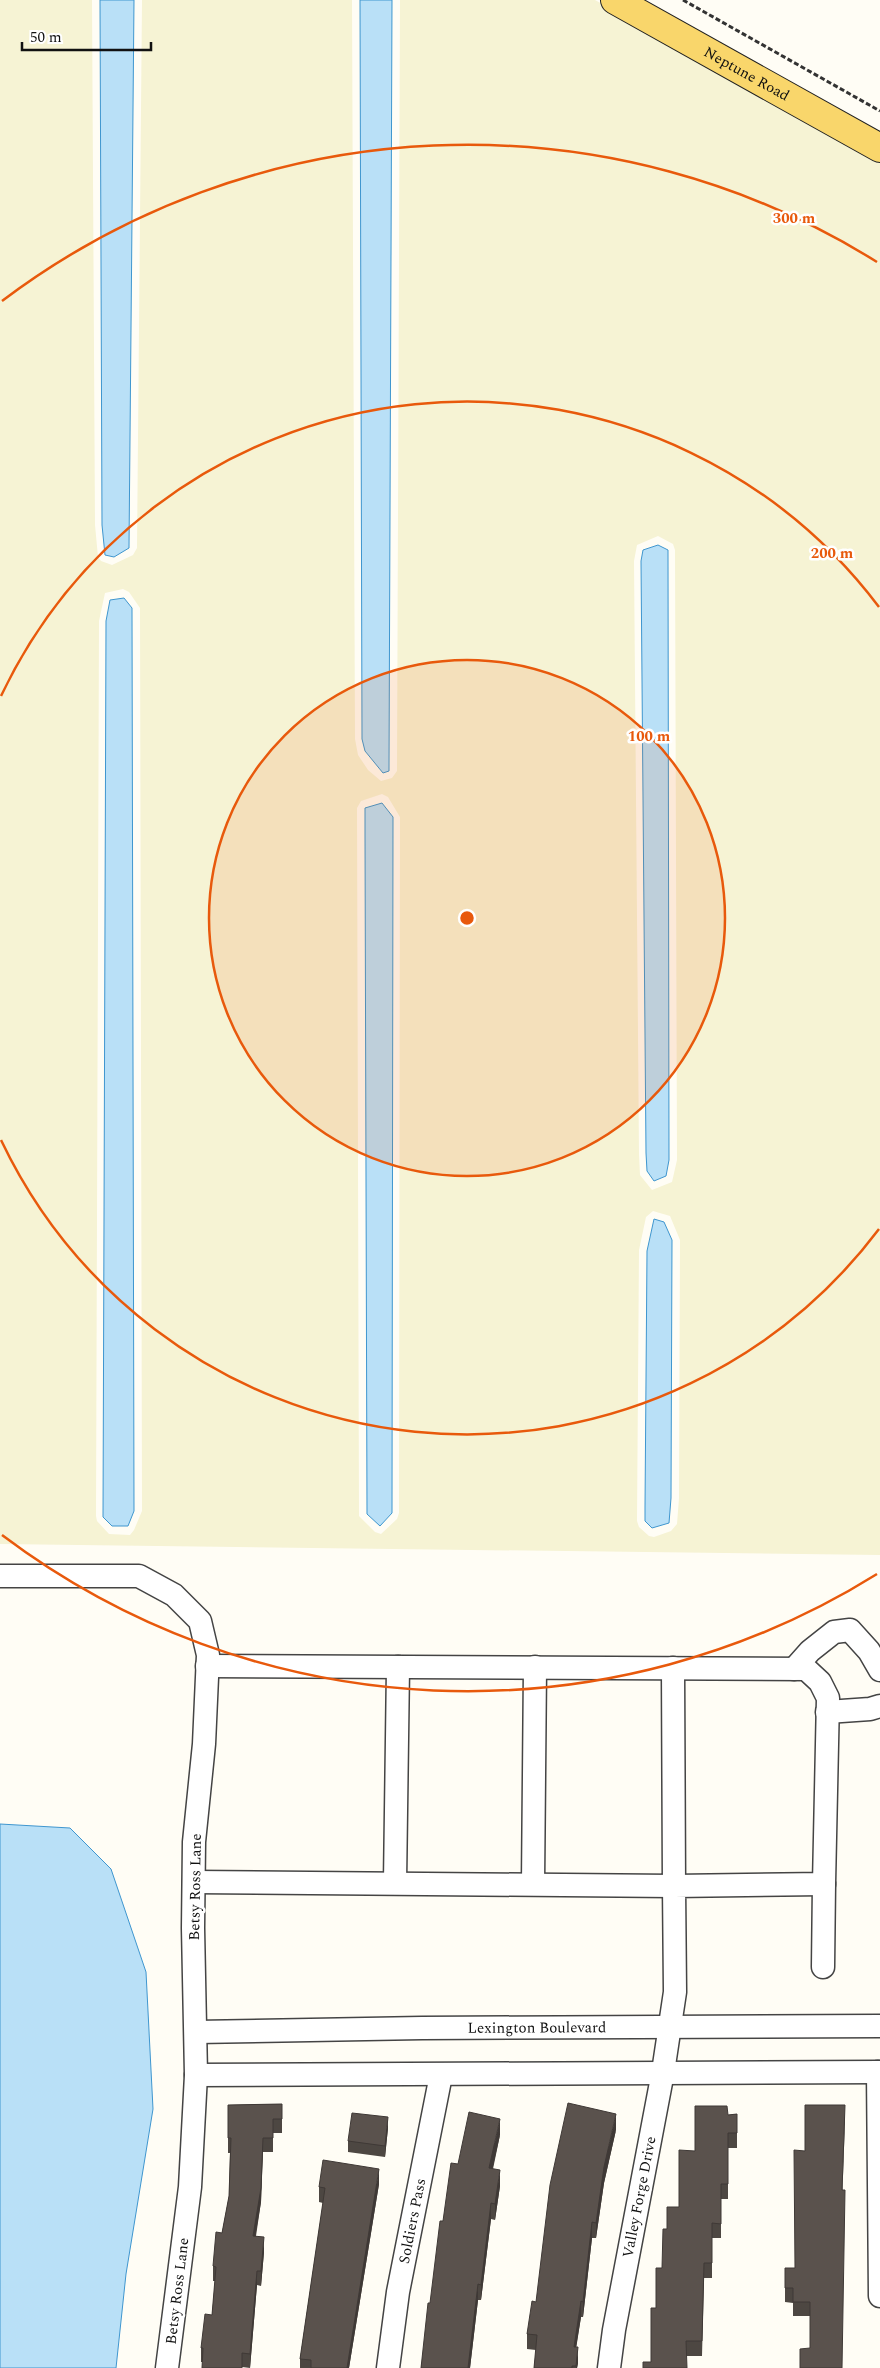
<svg xmlns="http://www.w3.org/2000/svg" width="880" height="2368" font-family="Spectral,serif">
<rect width="100%" height="100%" fill="#fffdf5"/>
<path fill="#f6f3d4" fill-rule="evenodd" d="M0,0h92l3,525 3,32 3,4 11,4 21,-10 4,-7 5,-548h210l3,739 3,16 10,15 13,11 11,-3 5,-7 3,-771h195l285,159v1396l-880,-11zM658,536l15,8 2,6 2,610 -5,22 -20,8 -12,-15 -1,-21 -5,-593 3,-16zM123,589l6,3 11,16 2,903 -8,19 -4,5 -21,-1 -12,-13 -1,-5 3,-895 6,-28zM382,794l6,3 12,20 -1,696 -2,6 -16,15 -6,-2 -16,-16 -2,-708 4,-7zM653,1211l17,5 10,24 -1,258 -2,26 -6,7 -17,6 -5,-1 -10,-9 -2,-6 2,-271 7,-33z"/>
<path fill="#b9e0f7" stroke="#3f96cf" d="M100,0h34l-5,548 -15,9 -9,-2 -3,-30z
M360,0h32l-3,771 -6,2 -18,-22 -3,-12z
M658,545l10,5 1,610 -3,16 -12,5 -7,-10 -1,-18 -5,-592 2,-11z
M124,598l8,10 2,903 -6,15h-16l-9,-9 3,-896 4,-21z
M382,803l11,14 -1,696 -12,13 -13,-12 -2,-679v-27z
M654,1219l10,3 8,18 -1,258 -2,25 -17,5 -7,-7v-14l2,-256z
M0,1824l70,4 41,41 35,103 7,137 -27,165 -10,94h-116z"/>
<g fill="none" stroke-linecap="round" stroke-linejoin="round">
<defs>
<g id="minor">
<path d="M0,1576h139l35,19 26,26 8,34 -4,89 -10,98 -1,86 3,147 -6,112 -23,181"/>
<path d="M207,1666l599,3 14,13 8,16 -4,186 -150,2 1,106 -12,80 -49,258 -5,38"/>
<path d="M794,1669l16,-18 24,-19 16,-2 19,21 11,19"/>
<path d="M827,1712l43,-3 10,-3"/>
<path d="M194,1882l480,4 -1,-218"/>
<path d="M395,1883l3,-216"/>
<path d="M533,1884l2,-217"/>
<path d="M823,1967l1,-83"/>
<path id="s1" d="M196,2032l226,-4 458,-2"/>
<path d="M878,2072l2,224"/>
<path d="M196,2075l684,-3"/>
<path id="s2" d="M388,2368l10,-76 43,-217"/>
</g>
<g id="major">
<path id="s3" d="M615,0l265,148"/>
</g>
</defs>
<use href="#minor" stroke="#444" stroke-width="25"/>
<use href="#major" stroke="#222" stroke-width="30"/>
<path stroke="#333" stroke-width="3" stroke-dasharray="5 2.5" stroke-linecap="butt" d="M683,0l197,111"/>
<use href="#minor" stroke="#fff" stroke-width="22"/>
<use href="#major" stroke="#f9d66b" stroke-width="28"/>
</g>
<path fill="#4d4742" d="M282,2104v29h-9v19h-10l-2,50 -5,34 8,16 -3,34 -4,-1 -7,83 -8,-1v1h-40l1,-6h-2v-14l11,-33 3,-34h-2v-15l9,-33 7,-37 1,-43h-2v-48z
M737,2114v34h-9v51h-7v39h-9v40h-8l-2,78h-15l-36,6 5,-54 6,-40 5,-39 12,-22 16,-56 33,-36z
M845,2120l-35,228v-32h-17v-13l-8,-1v-34h10z
M388,2128l-3,29 -37,-5v-11z
M616,2130l-12,53 -8,55h-4l-9,79h-2l-5,30 2,16 -1,5h-43l2,-18 -9,-1v-15l9,-32z
M500,2135l-7,34 7,17 -5,34 -4,-1 -10,81h-3l-8,68h-49l22,-147z
M379,2184l-30,184h-49v-9l23,-156 -4,-1v-15z"/>
<path fill="#3f3936" d="M845,2105v15l-3,84v-14z
M616,2114v16l-12,53 -8,55v-15l8,-56z
M388,2117v11l-3,29v-11z
M500,2119v16l-11,49v-16z
M263,2138l-2,64 -8,48v-14z
M379,2169v15l-30,184h-2z
M500,2170v16l-5,34v-16z
M491,2203v16l-10,81v-15z
M592,2222v16l-9,79v-15z
M264,2237v15l-3,34v-15z
M257,2271v14l-7,83v-14z
M478,2284v16l-8,68h-2z
M581,2301v16l-7,45v-15z
M578,2347v16l-1,5h-1z"/>
<path fill="#5a524d" stroke="#3f3936" d="M568,2103l48,11 -12,53 -8,56 -4,-1 -9,80 -2,-1 -7,46h4l-2,19h-4v2h-38l3,-33 -10,-1 5,-33 4,1 14,-117z
M282,2104v15h-9v19h-10l-2,50 -8,48 11,1 -3,34h-4l-7,83 -8,-1v15h-40l1,-20h-2l4,-34 7,1 4,-48 -3,-1 3,-34 6,1 7,-37 2,-58h-3v-33z
M805,2105h40l-3,85h3l-3,178h-42v-19l10,-1v-46h-17v-14h-8v-20h10l-1,-118 11,1z
M695,2106h32l1,9 9,-1v19h-9v51h-7v40l-9,-1v40h-8l-2,78h-16l1,27h-44v-6h8v-54h5v-40h6l1,-39h4v-22h12v-57l16,1z
M469,2112l31,7 -11,49 11,2 -5,34 -4,-1 -10,82 -3,-1 -10,84h-47l7,-65h2l10,-82h3l8,-58 7,1z
M352,2113l36,4 -3,29 -37,-5z
M323,2160l56,9 -32,199h-36v-8l-11,-1 25,-171 -6,-1z"/>
<circle cx="467" cy="918" r="258" fill="#e8590c" fill-opacity=".12"/>
<g fill="none" stroke="#e8590c" stroke-width="2.5">
<circle cx="467" cy="918" r="258"/>
<path d="M879 1229A516 516 0 0 1 1 1140M1 696A516 516 0 0 1 879 607"/>
<path d="M877 1574A773 773 0 0 1 2 1535M2 301A773 773 0 0 1 877 262"/>
</g>
<g text-anchor="middle" stroke-width="5" stroke-linejoin="round" paint-order="stroke">
<g font-size="15" fill="#111" stroke="#fff">
<text dy="5" stroke="none"><textPath href="#s3" startOffset="151">Neptune Road</textPath></text>
<text transform="translate(195 1887) rotate(-89)" y="5">Betsy Ross Lane</text>
<text dy="5" stroke="none"><textPath href="#s1" startOffset="341">Lexington Boulevard</textPath></text>
<text transform="translate(639 2197) rotate(-79)" y="5">Valley Forge Drive</text>
<text dy="5" stroke="none"><textPath href="#s2" startOffset="149">Soldiers Pass</textPath></text>
<text transform="translate(177 2291) rotate(-83)" y="5">Betsy Ross Lane</text>
</g>
</g>
<circle cx="467" cy="918" r="8" fill="#e8590c" stroke="#fff" stroke-width="2.5"/>
<g font-size="15" text-anchor="middle" font-weight="bold" fill="#e8590c" stroke="#fff" stroke-width="5" stroke-linejoin="round" paint-order="stroke">
<text x="794" y="223">300 m</text>
<text x="832" y="558">200 m</text>
<text x="649" y="741">100 m</text>
</g>
<path d="M22 42v8h129v-8" fill="none" stroke="#111111" stroke-width="2.5"/>
<text x="30" y="42" font-size="15" fill="#111111" stroke="#ffffff" stroke-width="4" paint-order="stroke">50 m</text>
</svg>
